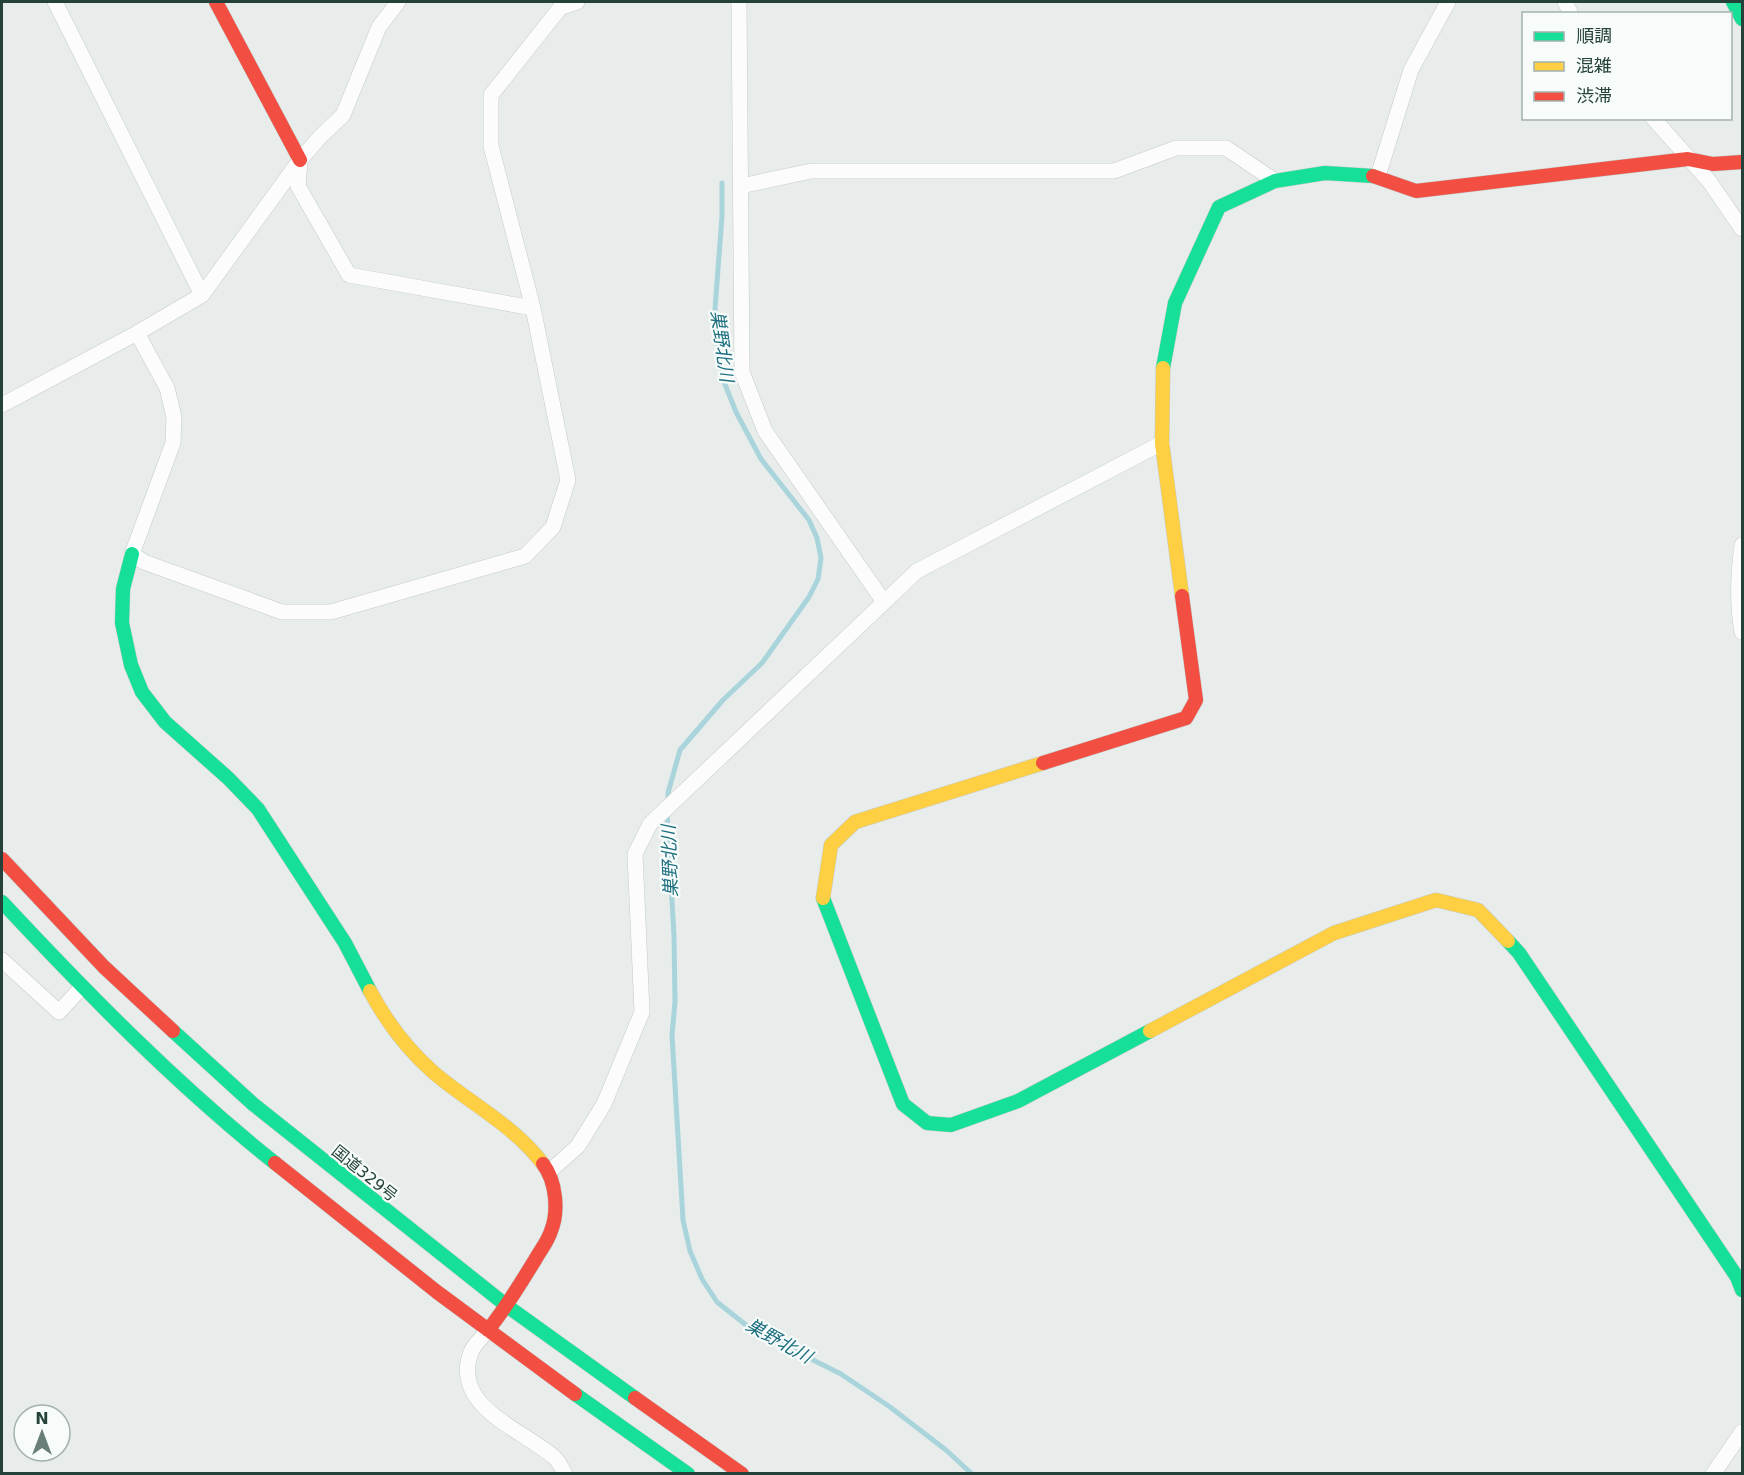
<svg xmlns="http://www.w3.org/2000/svg" width="1744" height="1475" font-family="'DejaVu Sans','Noto Sans JP',sans-serif">
<rect width="100%" height="100%" fill="#e8edeb"/>
<g fill="none" stroke-linecap="round" stroke-linejoin="round">
<path stroke="#a9d4db" stroke-width="5" d="M668,803v-10l12,-43 43,-50 39,-37 47,-66 9,-18 3,-21 -4,-20 -8,-18 -48,-61 -25,-47 -12,-30 -5,-28 -4,-45 7,-93v-33
M667,813l7,123 1,66 -3,33 11,185 7,31 12,28 15,23 34,27 90,45 49,33 56,43 26,24"/>
<defs>
<path id="street" d="M55,2l147,293
M739,2l3,370 23,59 119,171
M1565,2l6,12
M1653,118l56,63 33,48
M300,161l-2,25 51,89 184,33
M1378,176l33,-106 37,-68
M741,186l70,-15h303l62,-23h50l49,33
M137,333l30,55 7,29 -1,26 -41,111 12,8 138,50h49l194,-56 28,-29 15,-47 -35,-172 -42,-162v-51l69,-87 17,-6
M2,405l135,-72 65,-38 98,-135 20,-23 23,-22 36,-88 19,-25
M1742,545c-4,29 -5,59 0,87
M2,960l57,52 23,-25
M549,1172l29,-26 26,-42 38,-92 -7,-158 15,-30 267,-253 245,-128
M488,1330c-5,7 -14,14 -17,22 -21,55 53,78 84,106 4,4 7,10 10,16
M1713,1474l29,-42"/>
<path id="fast" d="M1733,2l9,17
M1163,368l12,-65 44,-96 56,-26 50,-8 48,3
M132,554l-9,35 -1,34 9,42 11,27 23,30 63,56 30,31 87,134 25,48
M823,898l80,206 24,19 24,2 67,-24 132,-70
M2,902c86,92 175,183 273,261
M1508,941l11,12 218,324 5,13
M173,1031l80,73 254,202 128,92
M575,1394l113,80"/>
<path id="slow" d="M1163,368l-1,75 20,153
M823,898l8,-53 24,-23 188,-59
M370,991c16,30 37,58 63,81 36,31 81,53 110,92
M1150,1031l184,-98 102,-33 42,10 30,31"/>
<path id="jam" d="M216,2l84,158
M1373,176l43,15 272,-32 25,5 29,-2
M1043,763l143,-45 10,-18 -14,-104
M2,859l102,108 69,64
M275,1163l162,129 138,102
M488,1330c18,-22 32,-46 47,-70 5,-9 13,-19 16,-29 8,-20 5,-50 -8,-67
M635,1398l107,76"/>
</defs>
<use href="#street" stroke="#c5cac8" stroke-width="16"/>
<use href="#fast" stroke="#c3cbc8" stroke-width="15"/>
<use href="#slow" stroke="#c3cbc8" stroke-width="15"/>
<use href="#jam" stroke="#c3cbc8" stroke-width="15"/>
<use href="#street" stroke="#fcfcfc" stroke-width="15"/>
<use href="#fast" stroke="#16e098" stroke-width="14"/>
<use href="#slow" stroke="#ffcf43" stroke-width="14"/>
<use href="#jam" stroke="#f24e42" stroke-width="14"/>
</g>
<g text-anchor="middle" stroke-width="4.5" stroke-linejoin="round" paint-order="stroke">
<g font-size="16" fill="#24423a" stroke="#f7fbf9">
<text transform="translate(365 1173) rotate(39)" y="6">国道329号</text>
</g>
<g font-size="18" font-style="italic" fill="#1c6f80" stroke="#f7fbf9">
<text transform="translate(722 346) rotate(82)" y="6">巣野北川</text>
<text transform="translate(670 861) rotate(-92)" y="6">巣野北川</text>
<text transform="translate(779 1341) rotate(29)" y="6">巣野北川</text>
</g>
</g>
<rect width="1744" height="1475" fill="none" stroke="#24423a" stroke-width="6"/>
<rect x="1522" y="12" width="210" height="108" fill="#f7fbf9" stroke="#a3b1ad" stroke-width="1.5"/>
<rect x="1534" y="32" width="30" height="9" fill="#16e098" stroke="#a3b1ad" stroke-width="1.5"/>
<text x="1576" y="42" font-size="18" fill="#24423a">順調</text>
<rect x="1534" y="62" width="30" height="9" fill="#ffcf43" stroke="#a3b1ad" stroke-width="1.5"/>
<text x="1576" y="72" font-size="18" fill="#24423a">混雑</text>
<rect x="1534" y="92" width="30" height="9" fill="#f24e42" stroke="#a3b1ad" stroke-width="1.5"/>
<text x="1576" y="102" font-size="18" fill="#24423a">渋滞</text>
<g transform="translate(42 1433)"><circle r="28" fill="#f7fbf9" stroke="#a3b1ad" stroke-width="1.5"/>
<path d="M0-4.5L10 22L0 15L-10 22Z" fill="#697e78"/>
<text y="-9" font-size="16" font-weight="bold" text-anchor="middle" fill="#24423a">N</text>
</g>
</svg>
